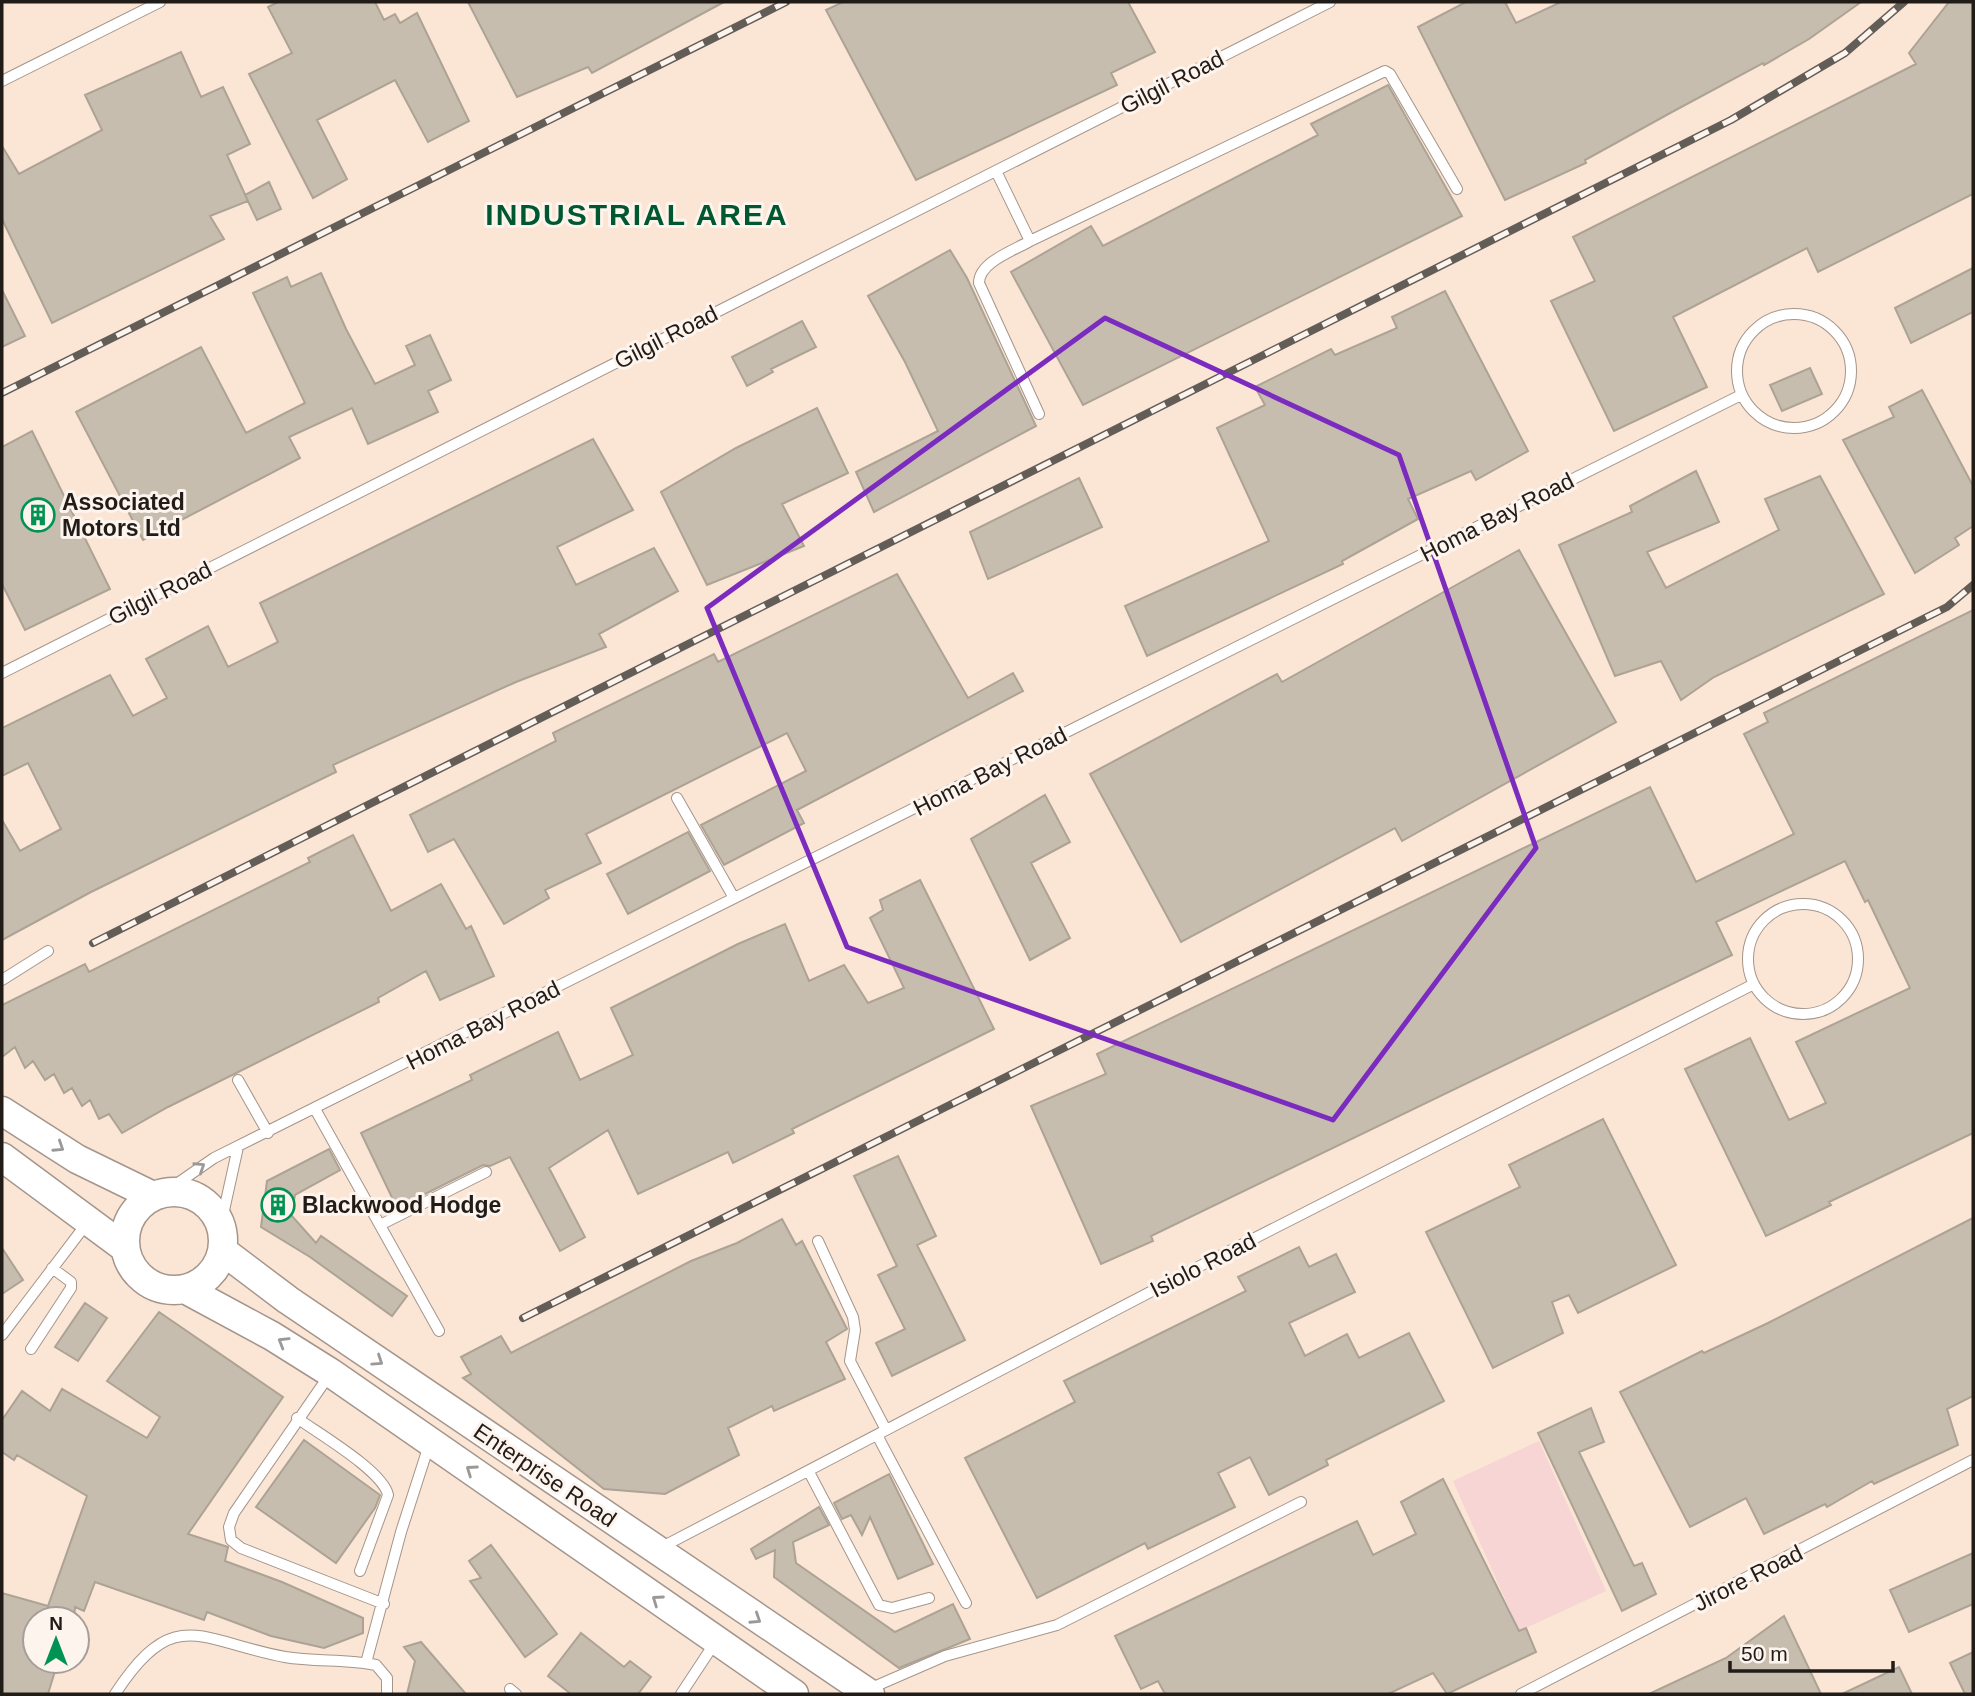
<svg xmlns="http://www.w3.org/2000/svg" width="1975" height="1696" font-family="Arial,sans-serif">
<rect width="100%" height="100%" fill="#fef4ee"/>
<path fill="#fbe5d5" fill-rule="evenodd" d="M2,2h1971v1692h-1971zM35,1619h42v42h-42z"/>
<path fill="#f6d5d4" d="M1539,1441l67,150 -87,40 -66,-150z"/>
<path fill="#c7bdaf" stroke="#aca395" stroke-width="2" d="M278,2h97l9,18 11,-6 5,9 17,-10 52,108 -41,21 -33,-62 -78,40 30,59 -34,19 -64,-124 43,-21 -24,-46z
M468,2h256l-132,71 -4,-6 -71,30z
M843,2h285l27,50 -44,21 6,12 -201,95 -90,-170z
M1466,2h39l11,21 45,-21h300l-52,37 -45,26 -1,-2 -91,49 -87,48 1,3 -81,37 -87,-173z
M1949,2h24v192l-155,78 -11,-24 -134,69 34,70 -93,44 -63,-130 44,-20 -22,-44 343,-173 -7,-11z
M181,52l20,45 22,-10 27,57 -23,11 21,46 -38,15 14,23 -172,84 -50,-104v-73l17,28 83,-44 -17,-35z
M1388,85l74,131 -379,189 -72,-133 80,-46 12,20 215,-111 -7,-11z
M269,182l12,27 -24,11 -12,-25z
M950,250l17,28 69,148 -162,86 -18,-40 82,-41 -33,-69 -37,-66z
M1973,268v44l-62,31 -16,-35z
M321,273l25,56 29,55 40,-19 -9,-19 24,-11 21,45 -23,11 10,21 -70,32 -16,-36 -63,29 11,21 -157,82 -67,-128 125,-65 45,86 59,-30 -52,-110 34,-16 4,10z
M2,290l23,46 -23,11z
M1445,291l83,160 -52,29 -5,-9 -63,28 10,20 -76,42 1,3 -196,92 -22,-50 144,-65 -52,-113 48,-23 -10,-18 76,-38 4,6 62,-27 -5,-11z
M802,321l14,26 -45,22 2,3 -26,14 -15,-29z
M1810,368l12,26 -40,17 -12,-26z
M1922,390l51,96v40l-18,12 4,7 -44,28 -72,-133 51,-23 -5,-10z
M817,408l31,65 -66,31 22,42 -97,39 -46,-93 75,-44z
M32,431l78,158 -85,41 -23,-46v-137z
M593,439l40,71 -76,37 19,38 78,-37 24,43 -79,43 7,13 -90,35 -183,83 3,7 -245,120 -89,48v-120l18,31 41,-22 -33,-66 -26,13v-48l108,-53 23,41 34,-18 -21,-39 62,-33 20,41 50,-25 -18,-39z
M1696,471l23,51 -72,30 19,36 113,-58 -14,-31 55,-23 64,118 -170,83 -33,23 -20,-39 -46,15 -56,-131 73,-33 -2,-6z
M1079,478l23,49 -114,52 -18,-47z
M1519,550l97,172 -214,119 -7,-13 -214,114 -91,-168 187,-100 5,8z
M897,574l71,124 45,-25 10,18 -226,119 7,13 -80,42 -23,-40 105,-54 -19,-38 -201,101 15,29 -56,27 4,8 -45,26 -50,-85 -26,13 -18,-37 146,-74 -3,-8 161,-79 4,8z
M1973,610v523l-144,69 2,3 -65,31 -81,-167 65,-31 39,82 37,-17 -30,-61 114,-54 -42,-88 -3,2 -20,-41 -129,61 16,33 -581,281 2,5 -52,23 -70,-158 75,-32 -9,-20 553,-267 46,95 98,-48 -50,-100 24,-12 -4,-9z
M1045,795l25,47 -39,21 39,75 -40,22 -59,-121z
M688,832l22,39 -82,43 -21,-40z
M353,835l38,76 50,-27 25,45 5,-3 23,50 -54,24 -14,-29 -48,27 1,4 -211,105 -46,26 -13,-19 -10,5 -9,-19 -8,6 -10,-18 -8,5 -10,-19 -9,6 -12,-19 -8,7 -10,-21 -13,10v-52l83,-41 4,8 221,-110 -2,-4z
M920,880l74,149 -202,100 2,4 -61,30 -5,-11 -90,42 -30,-64 -59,38 36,69 -25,14 -50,-94 -20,9 -7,-1 -86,43 -36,-75 111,-53 -2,-5 88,-43 22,48 53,-25 -22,-47 127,-64 47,-20 24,57 35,-16 24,38 36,-15 -34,-70 13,-8 -3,-10z
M1603,1119l73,146 -98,48 -9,-18 -17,7 11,31 -70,35 -67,-136 94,-45 -11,-22z
M329,1149l11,21 -45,25 -4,20 25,28 5,-7 86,60 -15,20 -82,-59 -49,-30 6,-46z
M898,1156l38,80 -19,9 48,95 -73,36 -16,-33 29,-14 -27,-54 19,-9 -43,-90z
M1973,1218v178l-26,13 11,36 -84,39 -2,-3 -45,26 -2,-3 -61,30 -18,-36 -56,29 -70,-135 82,-41 2,2 64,-30z
M782,1219l14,26 6,-4 45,88 -21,13 19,37 -71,32 -2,-5 -44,22 11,27 -74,39 -61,-5 -141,-111 8,-4 -10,-17 40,-21 10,17 180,-92 46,-18z
M1299,1247l10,20 27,-13 19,38 -66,31 16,33 42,-22 12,24 50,-25 35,68 -118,59 2,5 -59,30 -19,-38 -32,16 17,34 -87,42 -3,-6 -108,55 -72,-140 110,-56 -11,-21 182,-90 -8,-14z
M2,1248l21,32 -21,14z
M85,1303l22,15 -29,43 -23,-14z
M159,1312l124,85 -95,137 40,13 -3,14 57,21 81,36v15l-39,15 -53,-12 -64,-24 -3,8 -109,-38 -11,29 -9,-4 -1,12h-39v42h23l-10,33h-46v-101l46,13 39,-110 -70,-41 -3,5 -12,-8v-32l20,-29 28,20 12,-22 85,49 13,-21 -53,-36z
M1591,1408l13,34 -25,10 55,114 8,-3 14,31 -34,17 -84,-178z
M304,1440l76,55 -5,13 -39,55 -80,-56z
M889,1474l44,90 -35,15 -28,-62 -8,18 -11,-20 -9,4 -8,-16z
M1443,1479l76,152 7,-3 10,24 -89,42 -14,-21 -45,21h-223l-7,-13 -17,8 -26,-53 242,-115 16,34 43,-21 -15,-32z
M819,1507l10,18 -36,17 3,21 99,69 58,-28 17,35 -71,29 -125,-91 1,-27 -19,9 -5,-10z
M491,1545l66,89 -32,23 -55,-76 11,-3 -12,-17z
M1973,1553v51l-64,28 -19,-42z
M1784,1616l37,78h-172l77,-36z
M581,1633l43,34 6,-6 21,16 -13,17h-67l-23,-18z
M421,1642l45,52h-59l8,-33 -11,-14z
M1973,1652v42h-8l-15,-31z
M1899,1667l13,27h-70z"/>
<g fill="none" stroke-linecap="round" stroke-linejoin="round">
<defs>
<path id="service" d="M2,81l158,-79
M996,171l34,70 355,-170 5,3 67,115
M1030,241c-15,9 -51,21 -51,42l60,131
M1737 371a57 57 0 1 1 114 0a57 57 0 1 1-114 0Z
M2,673l1328,-671
M677,798l57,100
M1748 959a55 55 0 1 1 110 0a55 55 0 1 1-110 0Z
M2,980l46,-29
M238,1080l30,53
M315,1109l124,222
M165,1192l49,-34 1527,-763
M221,1224l17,-77
M380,1225l106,-53
M818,1241l35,76 2,13 -5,31 36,69
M2,1335l85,-112
M31,1349l40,-61v-6l-19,-14
M330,1374l-96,139 -5,14 2,13 10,8 143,56
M297,1418c22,16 86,53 91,77l-28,76
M877,1435l89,168
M809,1472l70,133 13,3 37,-10
M662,1547l538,-281 554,-282
M366,1663l35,-131 28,-87
M510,1689l6,5
M869,1689l76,-33 112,-31 244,-123
M115,1694c60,-91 84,-53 170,-37 30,5 62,2 91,8l11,13v16
M681,1694l35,-53
M1521,1694l452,-234"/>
<path id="secondary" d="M2,1111l75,48 76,37
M2,1157l123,91
M125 1241a49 49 0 1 1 98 0a49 49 0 1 1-98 0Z
M223,1251l65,49 582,394
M185,1289l87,47 59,37 463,321"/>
</defs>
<use href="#service" stroke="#a4958b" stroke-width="12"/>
<use href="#secondary" stroke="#a4958b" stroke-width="31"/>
<use href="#service" stroke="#fff" stroke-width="10"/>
<use href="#secondary" stroke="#fff" stroke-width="28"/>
<defs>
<path id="rail" d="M2,393l784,-391
M93,943l1638,-823 114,-67 59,-51
M523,1318l1424,-711 26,-22"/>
</defs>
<use href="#rail" stroke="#635d58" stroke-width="8"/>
<use href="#rail" stroke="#fef4ee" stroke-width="5" stroke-dasharray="16" stroke-linecap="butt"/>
</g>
<defs><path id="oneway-chevron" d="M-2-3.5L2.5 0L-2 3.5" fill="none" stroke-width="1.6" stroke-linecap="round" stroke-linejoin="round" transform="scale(1.75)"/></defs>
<g stroke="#9b9997">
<use href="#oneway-chevron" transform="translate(59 1147) rotate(33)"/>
<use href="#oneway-chevron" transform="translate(200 1167) rotate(-33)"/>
<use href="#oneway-chevron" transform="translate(283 1342) rotate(-149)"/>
<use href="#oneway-chevron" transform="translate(378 1361) rotate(34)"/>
<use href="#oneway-chevron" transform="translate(471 1470) rotate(-145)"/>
<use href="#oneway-chevron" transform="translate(657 1600) rotate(-145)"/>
<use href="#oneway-chevron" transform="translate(756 1619) rotate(33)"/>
</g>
<path fill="none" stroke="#7b2cbf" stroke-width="5" stroke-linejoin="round" d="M1105,318l294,137 137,393 -203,272 -486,-173 -140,-339z"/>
<defs>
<symbol id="building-ring" viewBox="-11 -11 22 22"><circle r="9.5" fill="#fef4ee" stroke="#009354" stroke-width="1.5"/><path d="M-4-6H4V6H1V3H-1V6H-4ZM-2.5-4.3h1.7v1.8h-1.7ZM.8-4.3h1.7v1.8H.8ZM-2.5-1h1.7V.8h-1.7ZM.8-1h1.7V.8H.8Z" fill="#009354"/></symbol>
</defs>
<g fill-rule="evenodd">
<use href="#building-ring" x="19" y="496" width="38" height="38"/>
<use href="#building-ring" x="259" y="1186" width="38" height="38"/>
</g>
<g text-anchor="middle" stroke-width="6" stroke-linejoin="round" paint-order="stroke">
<g font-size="23" fill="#211c18" stroke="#fef4ee">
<text transform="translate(1172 82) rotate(-27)" y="8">Gilgil Road</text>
<text transform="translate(666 337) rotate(-27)" y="8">Gilgil Road</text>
<text transform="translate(1497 517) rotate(-27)" y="8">Homa Bay Road</text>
<text transform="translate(160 593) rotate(-27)" y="8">Gilgil Road</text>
<text transform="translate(990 771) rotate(-27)" y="8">Homa Bay Road</text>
<text transform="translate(483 1025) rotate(-27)" y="8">Homa Bay Road</text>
<text transform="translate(1203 1265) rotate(-27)" y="8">Isiolo Road</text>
<text transform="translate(545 1475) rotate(34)" y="8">Enterprise Road</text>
<text transform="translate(1748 1578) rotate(-27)" y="8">Jirore Road</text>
</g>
<g font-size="23" font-weight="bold" fill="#211c18" stroke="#fef4ee" text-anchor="start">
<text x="62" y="510">Associated<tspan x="62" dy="26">Motors Ltd</tspan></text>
<text x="302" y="1213">Blackwood Hodge</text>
</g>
<g font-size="30" font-weight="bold" letter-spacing="2" fill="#005830" stroke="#fef4ee">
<text x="637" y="225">INDUSTRIAL AREA</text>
</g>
</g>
<rect width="1975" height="1696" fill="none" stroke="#211c18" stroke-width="7"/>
<g transform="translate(56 1640)"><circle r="33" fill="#fef4ee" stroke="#a69e98" stroke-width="2"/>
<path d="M0-5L12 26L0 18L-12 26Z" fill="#009354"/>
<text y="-10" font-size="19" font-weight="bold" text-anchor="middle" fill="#211c18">N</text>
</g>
<path d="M1730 1661v10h163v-10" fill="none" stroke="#211c18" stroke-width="3.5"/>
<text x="1741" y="1661" font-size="21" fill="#211c18" stroke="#fef4ee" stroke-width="5" paint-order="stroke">50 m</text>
</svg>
